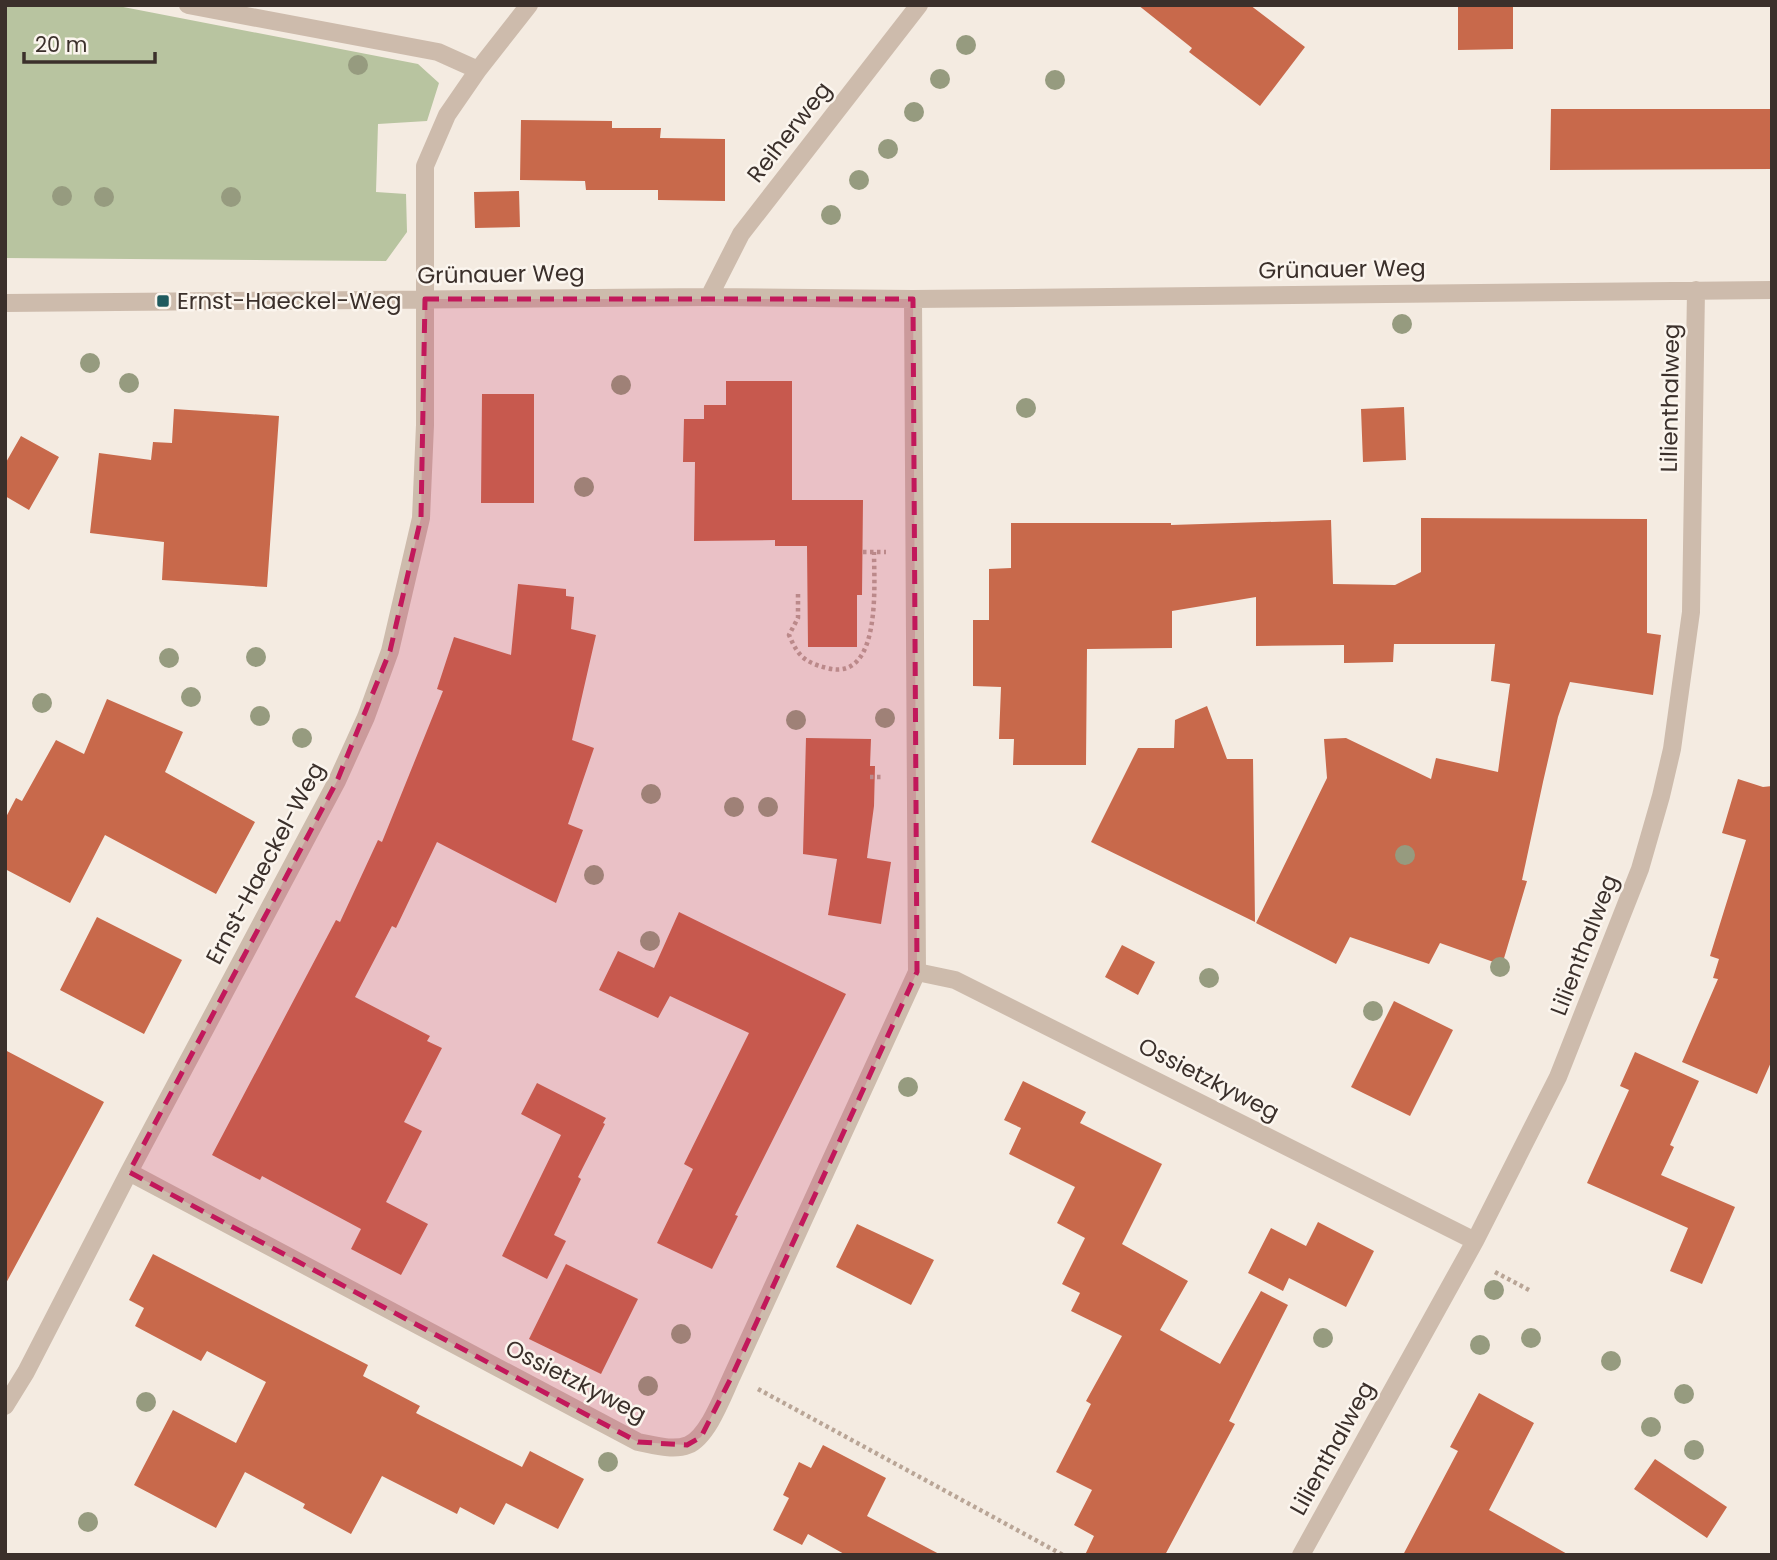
<svg xmlns="http://www.w3.org/2000/svg" width="1777" height="1560" font-family="Poppins,sans-serif">
<rect width="100%" height="100%" fill="#f4ebe1"/>
<path fill="#b8c4a0" d="M5,5h108l305,59 21,19 -12,38 -49,3 -2,68 30,2 1,38 -21,29 -381,-3z"/>
<path fill="#c8694b" d="M1138,5h112l55,42 -45,59 -71,-54 3,-4z
M1458,5h55v44l-55,1z
M1551,109h221v60l-222,1z
M521,120l91,1v7h49l-1,10 65,1v62l-67,-1v-10h-72l-1,-9 -65,-1z
M519,191l1,36 -45,1 -1,-36z
M726,381h66v119h71l-1,95h-5v52h-49l-1,-101h-32v-6l-81,1 1,-79h-12l1,-43h20v-14h22z
M482,394h52v109h-53z
M1404,407l2,53 -43,2 -2,-53z
M174,409l105,7 -12,171 -105,-7 2,-38 -74,-9 9,-80 52,7 2,-18 19,1z
M21,436l38,21 -30,53 -24,-14v-32z
M1421,518l226,1v114l14,2 -8,60 -83,-13 -12,35 -15,65 -21,98 5,1 -25,84 -62,-22 -11,21 -79,-27 -14,27 -80,-41 71,-145 -3,-39 22,-1 85,41 5,-21 62,14 12,-88 -19,-3 4,-37h-101l-1,18 -49,1v-18l-88,1v-49l-84,14v37l-85,1 -1,116h-73l1,-26h-15l2,-52 -28,-1v-66h16v-51l22,-1v-45h160v2l160,-5 2,64 62,1 26,-13z
M518,584l48,5v7l8,1 -3,32 25,6 -24,105 22,8 -26,76 15,6 -27,73 -119,-61 -41,86 -4,-2 -37,71 75,39 -3,5 15,7 -38,74 18,9 -36,71 42,22 -27,51 -50,-26 10,-20 -99,-53 -2,4 -48,-25 124,-235 4,2 38,-82 4,2 61,-151 -6,-2 17,-52 57,18z
M107,699l76,33 -18,40 90,50 -39,72 -111,-59 -35,68 -65,-34v-50l11,-21 6,3 34,-61 28,14z
M1207,706l20,53h26l2,163 -164,-80 47,-94h36l1,-28z
M806,738l65,1 -1,27h5l-1,40 -7,52 24,4 -10,62 -53,-9 9,-56 -34,-5z
M1738,779l25,8 9,-1v274l-15,34 -75,-32 36,-83 -5,-1 6,-19 -9,-3 36,-116 -24,-7z
M679,912l167,82 -111,221 3,1 -26,53 -55,-26 36,-74 -9,-5 65,-131 -79,-37 -12,22 -59,-28 19,-39 36,17z
M97,917l85,43 -38,74 -84,-44z
M1122,945l33,17 -17,33 -33,-18z
M1394,1001l59,29 -43,86 -59,-29z
M5,1050l99,52 -99,183z
M1635,1052l64,29 -29,64 4,2 -13,28 74,32 -33,77 -32,-13 18,-43 -101,-45 42,-93 -9,-4z
M1023,1081l63,31 -6,11 82,41 -40,80 66,37 -28,49 60,34 41,-73 27,14 -59,116 6,3 -70,131h-80l9,-19 -20,-11 18,-35 -36,-18 35,-68 -5,-3 36,-65 -51,-25 9,-18 -18,-9 23,-46 -28,-15 18,-36 -66,-33 12,-26 -17,-8z
M537,1083l69,35 -3,5 2,1 -27,53 3,2 -27,56 12,6 -19,38 -45,-23 59,-121 -40,-21z
M1318,1222l56,29 -28,56 -57,-29 -6,13 -35,-18 23,-45 35,18z
M857,1224l77,36 -23,45 -75,-38z
M153,1254l215,111 -5,11 57,30 -4,7 106,54 8,-16 54,28 -26,50 -52,-26 -12,22 -34,-18 -3,7 -75,-38 -31,58 -48,-26 2,-4 -60,-32 -29,56 -82,-43 39,-75 63,33 30,-61 -59,-31 -6,10 -66,-35 9,-18 -15,-8z
M566,1264l72,35 -37,75 -72,-35z
M1479,1393l55,30 -45,87 80,45h-166l55,-104 -8,-4z
M823,1445l63,33 -19,38 74,39h-95l-38,-21 -6,11 -29,-15 16,-32 -6,-3 16,-33 12,6z
M1655,1459l72,48 -20,31 -73,-49z"/>
<g fill="none" stroke-linecap="round" stroke-linejoin="round">
<path stroke="#b9a596" stroke-width="4.5" stroke-dasharray="3.5 3.5" stroke-linecap="butt" d="M863,552h23
M798,594v24l-9,17c9,21 15,27 38,33 55,15 47,-85 47,-116
M870,777h14
M1495,1272l34,18
M758,1389l305,166"/>
<path stroke="#cdbbac" stroke-width="18" d="M188,5l250,47 40,18
M709,297l32,-63 178,-229
M5,303l704,-6 204,2 859,-9
M917,972l38,8 520,261
M129,1172l509,270c16,3 35,9 50,3 20,-8 35,-50 44,-69l185,-404 -4,-673
M5,1406l21,-34 103,-200 208,-391 29,-64 24,-66 31,-133 4,-93v-259l22,-51 31,-45 51,-65
M1301,1555l174,-314 83,-164 82,-208 21,-73 11,-47 19,-137 5,-322"/>
</g>
<g fill="#969b7f">
<circle cx="966" cy="45" r="10"/>
<circle cx="358" cy="65" r="10"/>
<circle cx="940" cy="79" r="10"/>
<circle cx="1055" cy="80" r="10"/>
<circle cx="914" cy="112" r="10"/>
<circle cx="888" cy="149" r="10"/>
<circle cx="859" cy="180" r="10"/>
<circle cx="62" cy="196" r="10"/>
<circle cx="104" cy="197" r="10"/>
<circle cx="231" cy="197" r="10"/>
<circle cx="831" cy="215" r="10"/>
<circle cx="1402" cy="324" r="10"/>
<circle cx="90" cy="363" r="10"/>
<circle cx="129" cy="383" r="10"/>
<circle cx="621" cy="385" r="10"/>
<circle cx="1026" cy="408" r="10"/>
<circle cx="584" cy="487" r="10"/>
<circle cx="256" cy="657" r="10"/>
<circle cx="169" cy="658" r="10"/>
<circle cx="191" cy="697" r="10"/>
<circle cx="42" cy="703" r="10"/>
<circle cx="260" cy="716" r="10"/>
<circle cx="885" cy="718" r="10"/>
<circle cx="796" cy="720" r="10"/>
<circle cx="302" cy="738" r="10"/>
<circle cx="651" cy="794" r="10"/>
<circle cx="734" cy="807" r="10"/>
<circle cx="768" cy="807" r="10"/>
<circle cx="1405" cy="855" r="10"/>
<circle cx="594" cy="875" r="10"/>
<circle cx="650" cy="941" r="10"/>
<circle cx="1500" cy="967" r="10"/>
<circle cx="1209" cy="978" r="10"/>
<circle cx="1373" cy="1011" r="10"/>
<circle cx="908" cy="1087" r="10"/>
<circle cx="1494" cy="1290" r="10"/>
<circle cx="681" cy="1334" r="10"/>
<circle cx="1323" cy="1338" r="10"/>
<circle cx="1531" cy="1338" r="10"/>
<circle cx="1480" cy="1345" r="10"/>
<circle cx="1611" cy="1361" r="10"/>
<circle cx="648" cy="1386" r="10"/>
<circle cx="1684" cy="1394" r="10"/>
<circle cx="146" cy="1402" r="10"/>
<circle cx="1651" cy="1427" r="10"/>
<circle cx="1694" cy="1450" r="10"/>
<circle cx="608" cy="1462" r="10"/>
<circle cx="88" cy="1522" r="10"/>
</g>
<path fill="#c2185b" fill-opacity="0.2" stroke="#c2185b" stroke-width="5" stroke-dasharray="14 9" stroke-linejoin="round" d="M425,299h488l4,673 -185,404 -31,61 -14,8 -49,-3 -509,-270 208,-391 53,-130 31,-133z"/>
<rect fill="#1f5a5e" stroke="#fbf5ee" stroke-width="2.5" x="156" y="294" width="14" height="14" rx="3.5"/>
<g text-anchor="middle" stroke-width="5" stroke-linejoin="round" paint-order="stroke">
<g font-size="23" fill="#3b302b" stroke="#fbf5ee">
<text transform="translate(789 132) rotate(-52)" y="8">Reiherweg</text>
<text transform="translate(1342 269) rotate(-1)" y="8">Grünauer Weg</text>
<text transform="translate(501 274) rotate(-1)" y="8">Grünauer Weg</text>
<text transform="translate(1670 398) rotate(-89)" y="8">Lilienthalweg</text>
<text transform="translate(265 863) rotate(-62)" y="8">Ernst-Haeckel-Weg</text>
<text transform="translate(1584 945) rotate(-69)" y="8">Lilienthalweg</text>
<text transform="translate(1209 1079) rotate(27)" y="8">Ossietzkyweg</text>
<text transform="translate(576 1381) rotate(27)" y="8">Ossietzkyweg</text>
<text transform="translate(1332 1448) rotate(-61)" y="8">Lilienthalweg</text>
</g>
<g font-size="23" fill="#3b302b" stroke="#fbf5ee" text-anchor="start">
<text x="177" y="309">Ernst-Haeckel-Weg</text>
</g>
</g>
<rect width="1777" height="1560" fill="none" stroke="#3b302b" stroke-width="14"/>
<path d="M24 52v10h131v-10" fill="none" stroke="#3b302b" stroke-width="3.5"/>
<text x="35" y="52" font-size="21" fill="#3b302b" stroke="#fbf5ee" stroke-width="5" paint-order="stroke">20 m</text>
</svg>
